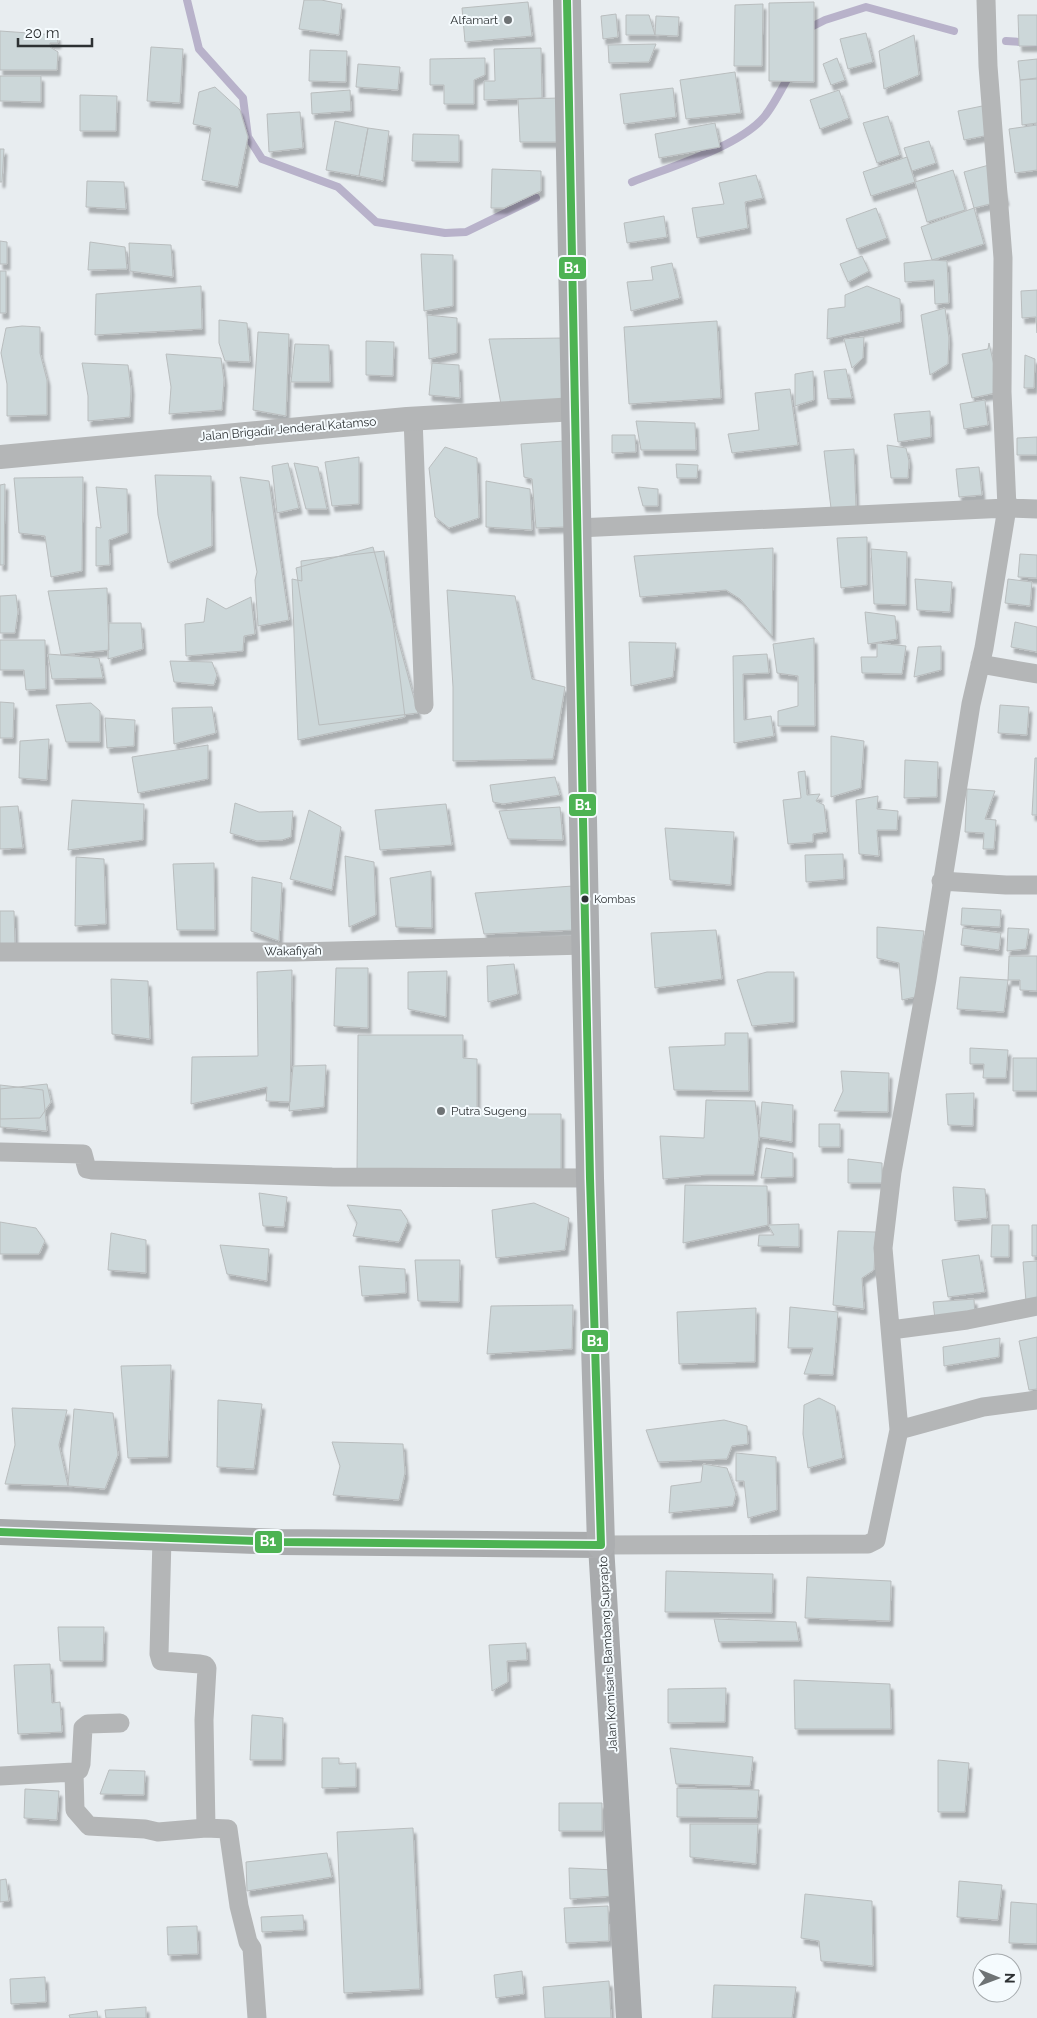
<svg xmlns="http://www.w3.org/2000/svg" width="1037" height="2018" font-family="Raleway,sans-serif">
<defs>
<filter id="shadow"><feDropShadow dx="3" dy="5.5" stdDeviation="1" flood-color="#0004"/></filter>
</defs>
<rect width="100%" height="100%" fill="#e8edf0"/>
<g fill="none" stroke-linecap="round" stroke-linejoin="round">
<path stroke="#b8b2ca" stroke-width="8" d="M187,0l12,49 44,49 5,39 14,22 76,28 38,35 69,11 21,-1 70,-34
M808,31l1,-3 16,-8 41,-13 88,24
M1006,41l31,2
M632,182c38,-15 106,-35 132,-65 10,-12 18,-29 26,-43"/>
</g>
<path fill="#ccd7d9" stroke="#b9bdbe" filter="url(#shadow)" d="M304,0h17l21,4 -3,31 -40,-6z
M528,2l4,34 -67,6 -3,-34z
M814,2v80l-45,-1v-78z
M763,4l-1,62h-28l1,-61z
M616,14l2,23 -15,2 -2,-23z
M626,15h23l6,20h-29z
M1018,15h19v31h-18z
M656,16l23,1 -1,19 -23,-1z
M0,31l57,4 1,8h-8v4l8,5 -1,18h-57z
M866,33l7,29 -25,7 -8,-30z
M914,35l5,40 -35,14 -5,-38z
M656,44l-7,18 -40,1 -1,-18z
M151,47l32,2 -3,54 -33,-2z
M541,48l1,50 -58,2v-19h11l-1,-32z
M310,50l37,1 -1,31 -37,-1z
M485,58v17l-11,5v24h-30v-19h-14v-26z
M837,58l8,22 -14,5 -8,-21z
M1037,59v19l-17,2 -2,-19z
M358,64l42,3 -2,23 -42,-3z
M735,72l6,41 -55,6 -6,-39z
M0,76h41v26l-41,-1z
M1037,79v44l-15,2 -2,-45z
M215,87l25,23 8,27 -10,50 -36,-7 9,-52 -18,-4 6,-32z
M673,88l3,29 -52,7 -4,-30z
M350,90l1,21 -39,3 -1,-21z
M839,90l10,28 -29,11 -10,-29z
M80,95l37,1 -1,35h-36z
M560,98l2,44h-42l-2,-43z
M987,105l7,29 -30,6 -6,-29z
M300,112l3,36 -34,4 -2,-38z
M888,116l12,39 -23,8 -14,-40z
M335,121l33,7 -9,48 -33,-6z
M715,123l5,24 -61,11 -4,-24z
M1037,125v45l-22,3 -6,-44z
M368,128l21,3 -6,50 -24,-5z
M413,134l46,1v27l-47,-1z
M929,141l7,22 -24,8 -8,-23z
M0,149h4l-2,33h-2z
M907,157l8,25 -44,14 -8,-24z
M996,163l10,37 -32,8 -10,-36z
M492,169l49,2v20l-37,17h-13z
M953,170l12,40 -38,12 -12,-40z
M756,175l7,23 -18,4 3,26 -51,10 -5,-30 32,-4 -5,-21z
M87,181l37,1 2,27 -40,-2z
M876,208l11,30 -30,11 -11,-30z
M974,208l10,36 -52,16 -11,-33z
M664,216l3,21 -40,6 -3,-20z
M0,241l7,1v22h-7z
M90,242l35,5 2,22 -39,1z
M129,243l42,2 2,32 -43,-6z
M421,254l32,1v51l-29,5z
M862,256l7,15 -21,11 -8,-18z
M932,260l15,1 2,42 -14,1 -1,-24 -29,2 -1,-19z
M672,263l8,35 -49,13 -4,-29 26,-2 -2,-13z
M0,271h6v42h-6z
M201,286l1,43 -107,6 1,-41z
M867,286l33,13 1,23 -74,17 1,-30 17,-2v-12z
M1037,290v43l-1,-16 -14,1 -1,-27z
M945,308l4,30 -1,26 -18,11 -9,-60z
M427,315l30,3v35l-28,6z
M219,320l28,3 3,39 -25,-1 -6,-18z
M717,321l4,77 -92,6 -5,-77z
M22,326l18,1v26l7,27v35l-40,1v-32l-6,-31 5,-25z
M258,332l31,2 -3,82 -33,-6z
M864,337l-1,21 -11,10 -8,-29z
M564,338v57l-5,11 -58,-2 -12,-65z
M366,341l28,1 -1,34 -27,-1z
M989,343l11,49 -28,6 -10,-44 26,-5z
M295,344l34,1 1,37h-39z
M166,354l55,4 3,22 -2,30 -53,4 2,-27z
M1025,355l10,4 -1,29h-10z
M82,363l46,2 3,24 -1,28 -42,4v-25z
M432,363l27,2 1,33 -31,-3z
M846,369l6,29 -24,1 -4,-28z
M813,371l1,29 -19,6v-32z
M790,389l8,56 -66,8 -4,-19 31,-4 -4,-37z
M985,400l3,25 -24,4 -4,-25z
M930,411l1,26 -33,5 -4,-28z
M636,421l59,2 1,27h-55z
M612,435h23l1,17 -24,1z
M1037,437v18h-20v-17z
M564,441l2,86 -30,1 -4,-49 -8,-2 -3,-33z
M887,445l19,3 3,13 -1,17h-17z
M445,447l32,11 2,60 -30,10 -14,-11 -6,-49z
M854,449l2,59h-25l-7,-57z
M359,457v47l-27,2 -7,-44z
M288,463l11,45 -22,5 -5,-47z
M294,463l24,4 9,42h-21z
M676,464l22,1 -1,13h-20z
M979,467l3,28 -23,2 -3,-28z
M155,475l56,1 1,70 -44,17 -10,-48z
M83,477l-1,94 -31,6 -6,-41 -26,-3 -5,-55z
M240,477l29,4 20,139 -31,6 -3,-46 2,-8z
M486,481l44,8 2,41 -46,-3z
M5,484l-1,81h-4v-80z
M96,487l31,2 1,44 -19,7 1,25 -14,1v-39l5,1z
M638,487l20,2v17h-15z
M867,537v48l-26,3 -4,-50z
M373,547l45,166 -99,12 -23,-157z
M773,548l-1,88 -32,-37 -14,-9 -86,7 -6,-41z
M871,549l36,3 -1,53 -32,-1z
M384,551l21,166 -107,23 -6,-161 10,2 -1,-20z
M1020,554l17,1v23l-19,-1z
M915,579l37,3 -2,30 -33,-2z
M1008,579l24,3 -2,24 -25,-3z
M107,588l2,62 -48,5 -13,-64z
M447,590l68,6 17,83 33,8 -12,72 -100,2v-74z
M16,595l2,17 -3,21h-15v-37z
M251,597l4,37 -11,2 -1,15 -57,5 -1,-32 19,-2 3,-24 19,11z
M865,612l30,4 2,23 -29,5z
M1015,622l22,5v25l-26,-5z
M109,623h32l2,26 -35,10z
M814,638l1,88h-37v-15l20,-5v-30l-21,-3 -4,-29z
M0,640h45l1,49 -20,1 -2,-20h-24z
M629,642l47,1 -3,34 -42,9z
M877,643l29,3 -4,28 -40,-1 -1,-16h16z
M941,646v24l-27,7 4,-30z
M48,654l51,4 4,20 -51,1z
M767,654l2,19 -26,1 1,46 27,-4 3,20 -40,7 -1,-87z
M170,661l42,1 5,13 -3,10 -40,-3z
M0,702l14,1 -1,35h-13z
M91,703l9,8v31h-34l-10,-37z
M1000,705l29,2 -2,28 -29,-2z
M212,707l4,26 -42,11 -2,-36z
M105,718l30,2 -1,26 -27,2z
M831,736l33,5 -3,47 -30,9z
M49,739l-2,41 -28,-2 1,-37z
M208,745v34l-70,14 -6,-36z
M1035,758h2v57h-5z
M905,760l33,2 -1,35 -33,1z
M805,771l2,24 13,-1 -4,7 8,4 3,27 -14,2v8l-25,2 -5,-44 18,-2 -3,-26z
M555,777l5,18 -57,9 -10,-2 -3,-17z
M967,789l28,2 -10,28 11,1 -2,29h-11l1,-16 -19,-1z
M878,796l-1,13 21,2 -1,19h-20l2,26 -20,-2 -3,-54z
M72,800l72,4 -1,36 -75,10z
M235,803l24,9 34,-1 -2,26 -9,3 -25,1 -27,-8z
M446,804l6,41 -72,5 -5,-40z
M18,806l5,42 -23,1v-42z
M560,807l3,33 -55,-1 -9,-28z
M309,810l32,17 -9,63 -42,-11z
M665,828l69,4 -3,53 -61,-5z
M843,854l1,25 -38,3 -1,-27z
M345,856l29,6 2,53 -27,12z
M76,857l28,2 2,65 -31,2z
M214,863l1,67h-38l-4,-66z
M431,871l1,57 -36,-1 -6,-49z
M252,877l30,6 -3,58 -28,-10z
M573,886l2,44 -91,4 -9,-41z
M962,908l39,2 -1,17 -39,-2z
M0,911h14l1,33h-15z
M877,927l47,4 -9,66 -13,3 -3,-37 -22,-5z
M963,928l38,5 -2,17 -38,-5z
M1008,928l21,1 -3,20 -19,2z
M716,930l6,49 -67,9 -4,-55z
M1009,956h28v35l-17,-1v-10h-12z
M514,964l4,30 -30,8 -1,-36z
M336,968h32v60l-34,-2z
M292,970l-2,132 -24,-1 1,-14 -76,17 1,-47 66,-1 -1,-84z
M447,971l-1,46 -38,-8v-37z
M767,972h27v50l-42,4 -15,-46z
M960,977l48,3 -4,32 -47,-3z
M111,979l37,2 2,58 -38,-5z
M725,1033h23l1,58 -75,-1 -5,-43 56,-2z
M358,1035h105v23l14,1v55h84v59h-204z
M970,1048l38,2 -2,28h-23l1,-14h-14z
M1013,1058h24v33h-24z
M326,1065l-2,42 -35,4 4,-45z
M841,1071l48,2 -1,39 -54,-1 9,-20z
M47,1084l4,18 -11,16 -40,1v-30z
M0,1085l43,5 4,41 -47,-4z
M974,1093l-1,33 -25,-1 -2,-31z
M706,1100l49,1 4,36 -5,38h-47l-44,4 -3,-43 44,2z
M762,1102l31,3 -1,37 -33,-5z
M819,1124h21v23h-21z
M766,1148l27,5v24l-32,1z
M848,1159l34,4v20h-34z
M685,1185l82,1 1,39 -85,18z
M953,1187l32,2 2,29 -32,3z
M259,1193l28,4 -3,30 -21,-1z
M534,1203l35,15 -4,32 -69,8 -4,-48z
M347,1205l54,5 7,11 -9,21 -46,-6 4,-13z
M0,1222l36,6 9,13 -6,13h-39z
M799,1224v23l-41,-1 1,-11h15l-6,-10z
M992,1225h17v32h-18z
M1032,1225h5v31h-5z
M838,1231l38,1 -2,38 -12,8 2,31 -31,-4z
M111,1233l35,7v33l-38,-3z
M220,1245l49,4 -2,32 -40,-7z
M979,1255l6,37 -37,5 -6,-37z
M415,1260h45l-1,42 -41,-1z
M1037,1261v41h-11l-3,-40z
M359,1266l46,3 1,24 -44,3z
M974,1299l1,18 -40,2 -2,-17z
M573,1305l-1,44 -85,5 4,-48z
M790,1307l48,5 -5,63 -29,-1 9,-26h-25z
M756,1308l-1,54 -76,2 -2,-52z
M1037,1337v52l-8,1 -10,-49z
M1000,1338l-1,19 -55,9 -1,-19z
M171,1365l-3,92 -40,1 -7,-92z
M819,1398l16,8 8,52 -35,10 -5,-34 1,-29z
M218,1400l44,4 -8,65 -37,-2z
M12,1408l55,2 -8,35 9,41 -63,-2 10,-39z
M74,1409l39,4 5,42 -13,34 -37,-3z
M724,1420l23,6 1,18 -16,2 -5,13 -69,3 -12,-32z
M332,1442l71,2 2,29 -6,27 -66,-5 7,-29z
M736,1453l40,4 1,53 -29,8 -4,-37h-8z
M703,1464l24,4 9,26 -3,12 -64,7 2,-27 30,-4z
M666,1571l107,3 -1,39 -107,-1z
M807,1577l84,4 -1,40 -85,-3z
M714,1619l82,3 3,19 -80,1z
M58,1627h46l-1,34h-43z
M526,1643l1,17 -20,1 1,21 -16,9 -3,-46z
M50,1664l2,39 8,-1 2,30 -44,2 -4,-69z
M794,1680l96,4 1,45h-96z
M726,1688l-1,34 -57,1v-34z
M252,1715l31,3 -1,42h-32z
M670,1748l83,9 -3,29 -74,-2z
M322,1758h17v6l17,-1v24l-34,1z
M938,1760l31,3 -4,49h-27z
M109,1770l36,1 -1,24 -44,-1z
M677,1788l82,2 -2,28 -80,-1z
M25,1789l34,2 -2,29 -33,-2z
M559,1803h43v28h-43z
M690,1824h68l-2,40 -66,-7z
M413,1828l7,161 -76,4 -7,-161z
M327,1853l5,24 -85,14 -1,-29z
M569,1868l47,2 -2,26 -44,3z
M6,1879l3,22 -9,1v-22z
M959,1881l43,4 -4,35 -41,-3z
M805,1894l67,7 1,65 -52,-5 -2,-20 -18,-3z
M1011,1902l26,2v40l-28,-1z
M608,1906l1,35 -43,2 -2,-35z
M303,1915l1,15 -42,2 -1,-15z
M197,1926l1,28 -30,1 -1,-28z
M522,1971l2,23 -28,4 -2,-23z
M45,1977l1,25 -35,2 -1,-25z
M609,1981l2,37h-66l-2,-31z
M714,1985l82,2 -4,31h-80z
M146,2007v11h-40l-1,-8z
M97,2011l1,7h-28l-1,-3z"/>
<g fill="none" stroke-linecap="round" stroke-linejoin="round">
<path stroke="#b4b6b7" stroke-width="19" d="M413,418l11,287
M578,528l429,-20 30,1
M980,664l57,10
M941,881l65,4h31
M0,952h295l291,-7
M0,1152l83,2 4,15 5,1 240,7 258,1
M891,1330l76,-10 70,-14
M899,1430l84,-23 54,-7
M162,1538l-3,116 2,7 39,3 5,1 2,3 -3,52 2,108
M601,1545l267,-1 8,-4 23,-110 -16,-182 9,-76 35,-193 44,-275 13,-56 23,-140 -5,-116 1,-134 -15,-192 -2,-66
M74,1772l1,38 14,16 56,3 13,3 48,-4 22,1 11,77 9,36 4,6 5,70
M0,1776l74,-4 5,-2 2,-6 2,-36 5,-4 32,-1"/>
<path stroke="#b4b6b7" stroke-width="24" d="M0,457l407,-38 169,-10"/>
<path stroke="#a9abad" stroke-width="26" d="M0,1532l281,10 320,3 28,473"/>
<path stroke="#acaeb0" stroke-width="28" d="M567,0l23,1178 11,367"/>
<defs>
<path id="bus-1" d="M0,1532l281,10 320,3 -11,-367 -23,-1178"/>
</defs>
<use href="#bus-1" stroke="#f5fbfe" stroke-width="11"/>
<use href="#bus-1" stroke="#4db353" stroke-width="8"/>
</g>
<g fill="#6e7375" stroke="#f5fbfe" stroke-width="2">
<circle cx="508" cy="20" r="5"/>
<circle cx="441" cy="1111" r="5"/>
</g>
<circle fill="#2d3133" stroke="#f5fbfe" stroke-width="2" cx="585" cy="899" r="4.5"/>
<g text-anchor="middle" stroke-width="4" stroke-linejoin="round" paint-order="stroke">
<g font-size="11" fill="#2d3133" stroke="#f5fbfe" text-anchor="start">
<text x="594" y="903">Kombas</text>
</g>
<g font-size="12" fill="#2d3133" stroke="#f5fbfe" text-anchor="end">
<text x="498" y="24">Alfamart</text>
<text x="451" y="1115" text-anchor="start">Putra Sugeng</text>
</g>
<g font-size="12" fill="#2d3133" stroke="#f5fbfe">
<text transform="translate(288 429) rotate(-5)" y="4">Jalan Brigadir Jenderal Katamso</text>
<text transform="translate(293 951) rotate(-1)" y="4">Wakafiyah</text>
<text transform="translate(608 1654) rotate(-93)" y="4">Jalan Komisaris Bambang Suprapto</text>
</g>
</g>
<g stroke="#f5fbfe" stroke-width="2">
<rect x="558" y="256" width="29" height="24" rx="5" fill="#4db353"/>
<rect x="568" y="793" width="29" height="24" rx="5" fill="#4db353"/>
<rect x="581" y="1329" width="28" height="24" rx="5" fill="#4db353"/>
<rect x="254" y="1530" width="29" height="24" rx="5" fill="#4db353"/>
</g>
<g font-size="14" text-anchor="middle" font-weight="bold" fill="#fff">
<text x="572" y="273">B1</text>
<text x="583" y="810">B1</text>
<text x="595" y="1346">B1</text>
<text x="268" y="1546">B1</text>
</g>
<g transform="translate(997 1978) rotate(91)"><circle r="24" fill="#f5fbfe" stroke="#a5aaad"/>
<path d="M0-4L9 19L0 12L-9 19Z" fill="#6e7375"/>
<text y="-8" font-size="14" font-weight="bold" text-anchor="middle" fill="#2d3133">N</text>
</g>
<path d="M18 38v8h74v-8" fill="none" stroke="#2d3133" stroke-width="2.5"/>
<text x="25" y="38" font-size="15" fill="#2d3133" stroke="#f5fbfe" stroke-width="4" paint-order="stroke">20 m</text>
</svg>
